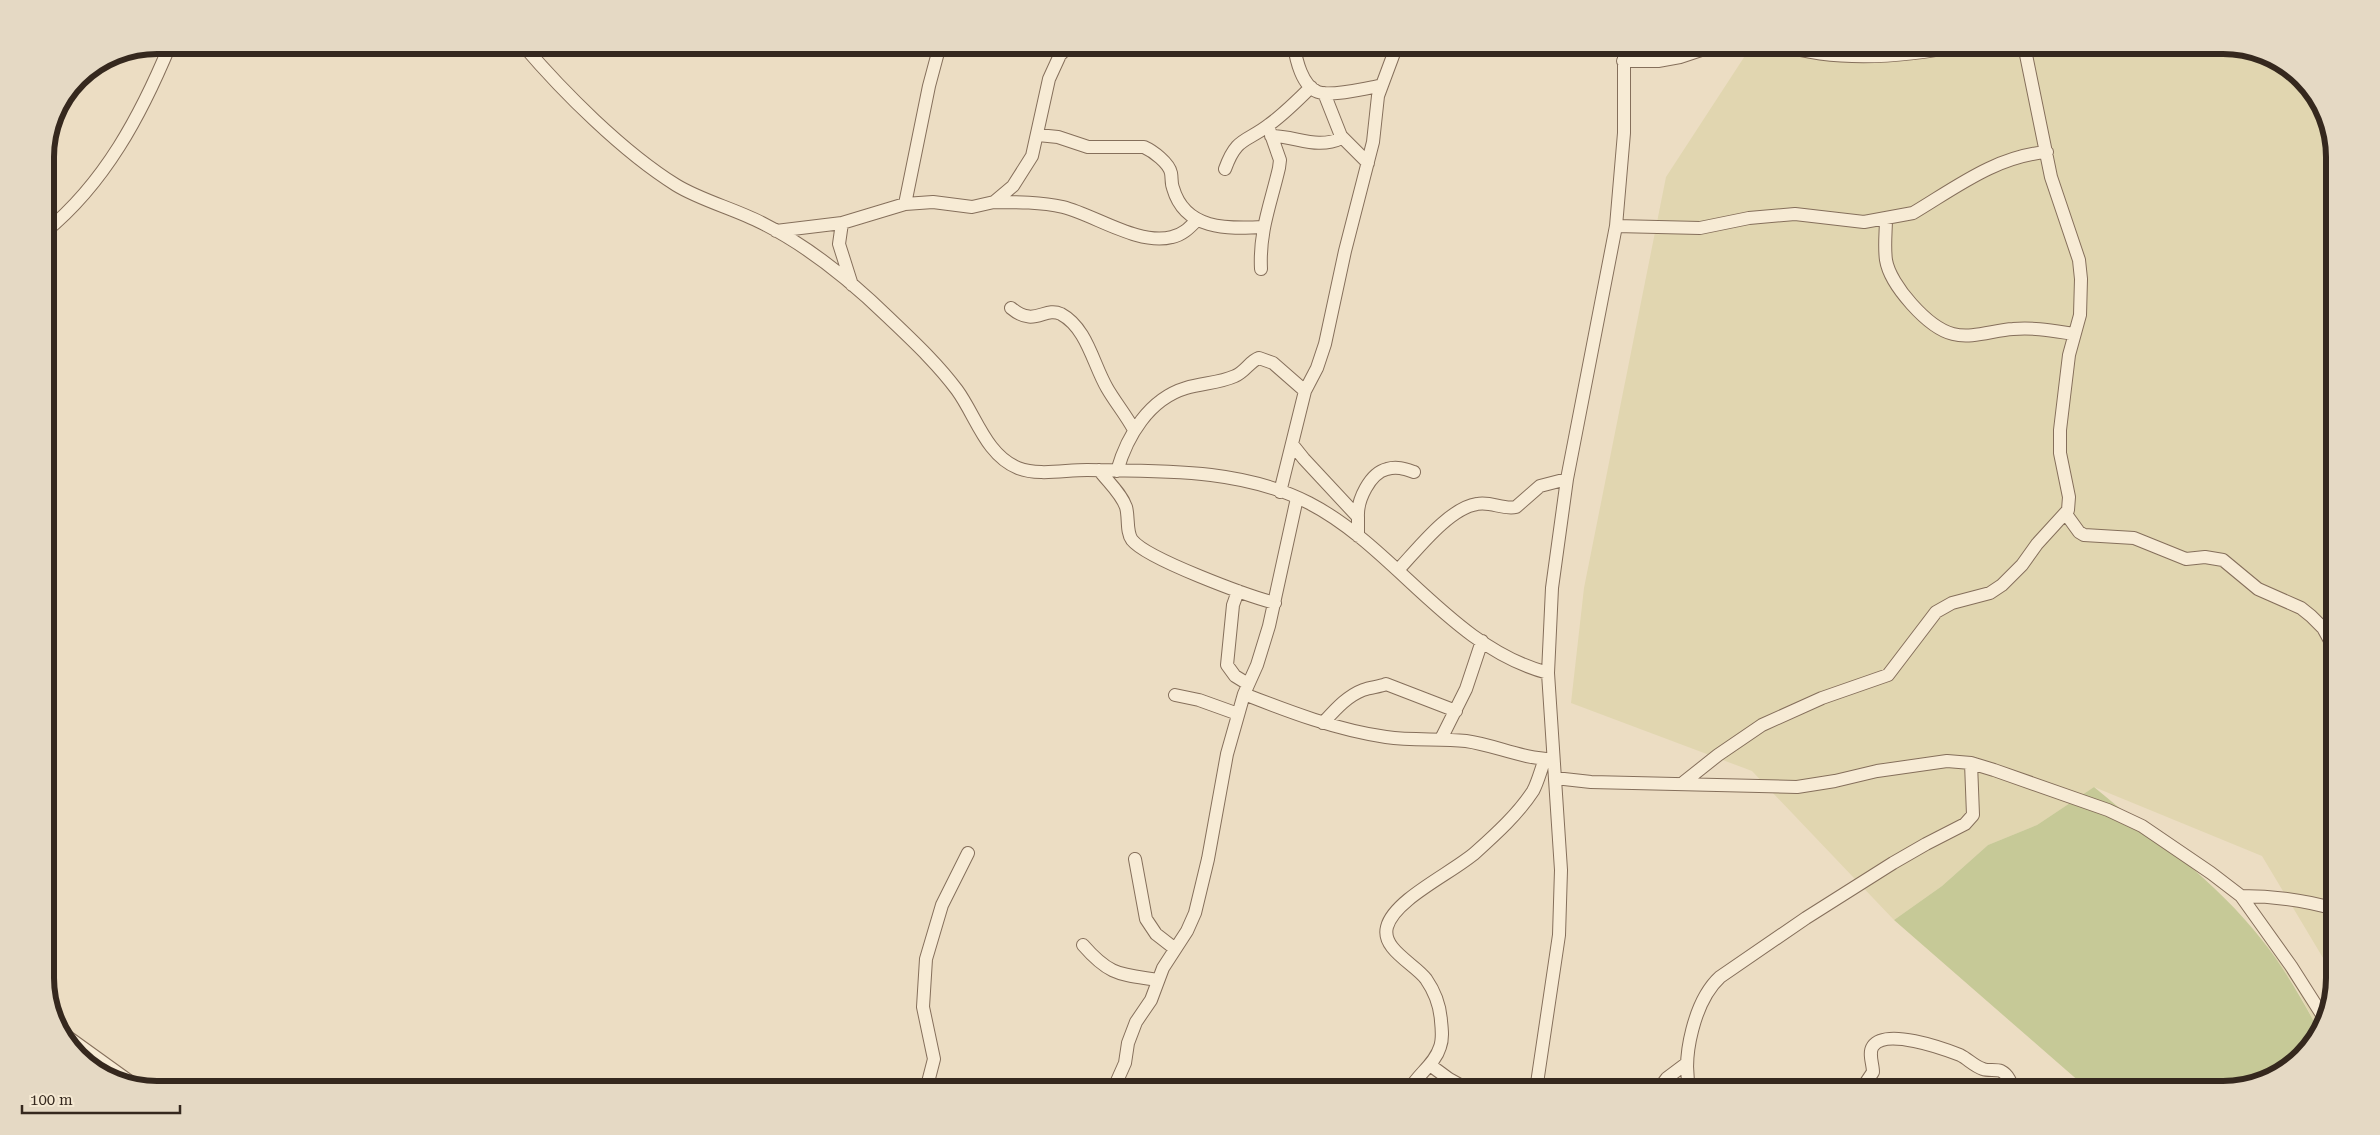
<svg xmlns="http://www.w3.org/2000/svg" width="2380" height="1135" font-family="'Roboto Serif',serif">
<rect width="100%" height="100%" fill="#ecddc3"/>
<path fill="#e1d6b0" d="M1752,45h471l43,9 50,40 19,56v828l-73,-122 -168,-69 -57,38 -49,20 -46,41 -48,34 -142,-149 -181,-68 13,-115 82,-411z
M2262,939l53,70 9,16 -5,6 -22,-42z"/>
<path fill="#c6c997" d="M2094,787c56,47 123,95 168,153 23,29 40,59 57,91l-34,40 -61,19h-135l-195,-170 48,-34 46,-41 49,-20z"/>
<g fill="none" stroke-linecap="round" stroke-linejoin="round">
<defs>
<path id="minor" d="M523,45c40,47 100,107 153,140 24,15 59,24 86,38 46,23 89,58 126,94 24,23 49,46 69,73 19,26 29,65 61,78 21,8 46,2 69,2 74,1 154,-2 222,33 87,45 141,144 239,170
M1294,45c2,15 8,41 24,47 14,5 47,-4 62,-6
M1782,45c58,18 123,12 181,0
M1623,61h35l22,-4 36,-12
M1324,93l17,43 27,27
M1038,135l20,2 30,10h56c9,4 25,16 27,26 1,5 0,10 2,15 12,42 54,41 90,39
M1271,136c26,0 45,14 71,2
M1225,169c12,-33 21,-26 45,-45 15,-11 28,-24 41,-37
M994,202c23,0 47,0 69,5 32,8 76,39 109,30 11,-2 18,-10 25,-17
M905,204l24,-118 11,-41
M1886,218c0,13 -2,28 0,42 4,25 42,68 67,74 19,5 41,-4 60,-5 21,-2 41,2 61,5
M842,223l-3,21 13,41
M1616,226l84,2 49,-10 46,-4 69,8 49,-9c42,-25 83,-57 134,-61
M776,231l66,-8 63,-19 28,-2 39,5 22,-5 19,-16 19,-30 17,-77 11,-24 10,-10
M45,232c60,-49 96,-117 125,-187
M1261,269c-2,-38 10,-66 18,-101l1,-8 -12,-34
M1011,308c24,20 33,-2 50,6 26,14 32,50 46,74 8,14 19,27 27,42
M1292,444l12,15 54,58v19
M1099,470c9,12 22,23 27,37 3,10 0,25 6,33 15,19 116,56 143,63
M1117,471c10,-35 32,-72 69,-83 16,-5 34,-5 49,-12 10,-4 15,-15 24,-18l14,5 32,28
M1280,492l25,-101 12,-23 8,-24 20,-93 28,-109 5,-46 19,-51
M2066,514l13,18 5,3 50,3 52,21 19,-2 18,3 35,29 43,19 10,8 12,12 12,22
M1358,517c-1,-17 12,-44 29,-48 10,-3 18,0 27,3
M1398,570c19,-20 51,-62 79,-66 14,-3 26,6 39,3l24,-21 27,-7
M1238,591l-5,14 -6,60 8,11 13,8
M1244,694c46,18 93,36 142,43 27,4 54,1 80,4 29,4 57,18 86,18
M1175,695l24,5 39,14
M1323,723c12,-13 24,-27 40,-33 8,-3 16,-3 23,-6l70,27
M1441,739l25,-50 16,-48
M1555,778l36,4 206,5 38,-6 42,-10 70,-10 24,2 23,7 114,40 34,16 69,47 30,23 50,70 35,55
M1684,782l34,-27 44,-30 60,-27 66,-23 48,-63 16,-9 38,-10 12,-8 20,-20 15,-21 31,-34 1,-13 -9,-44v-23l9,-75 11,-40 1,-36 -2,-19 -28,-83 -27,-132
M1135,859l11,60 10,15 18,14
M2241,896c32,0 63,4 94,13
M1083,945c27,31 37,29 75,35
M61,1032l75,54
M1430,1065l19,14 20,11
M926,1090l8,-31 -11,-52 3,-48 16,-54 26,-52
M1113,1090l12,-27 3,-20 8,-21 15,-22 12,-32 24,-37 8,-18 13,-54 19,-105 17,-60 13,-29 12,-39 28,-128
M1409,1090c9,-16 26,-26 31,-43 3,-8 2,-17 1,-26 -1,-16 -6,-29 -15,-42 -11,-15 -45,-30 -39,-52 7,-28 67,-55 89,-75 20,-18 42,-38 57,-61 5,-9 8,-22 12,-32
M1536,1090l23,-155 2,-65 -13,-197 4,-85 15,-109 49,-253 8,-93v-88
M1658,1090l9,-12 20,-15
M1690,1090c-9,-33 5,-90 30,-113l86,-59 87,-55 33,-19 39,-20 8,-9 -2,-52
M1856,1090l9,-6 8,-12c0,-8 -5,-19 0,-26 13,-18 69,2 87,9 8,4 14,11 23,14 5,2 13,0 18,2 8,4 10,12 12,19"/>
</defs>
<use href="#minor" stroke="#856f5b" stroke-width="14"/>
<use href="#minor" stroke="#f7ebd5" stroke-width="12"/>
</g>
<path d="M0 0H2380V1135H0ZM157 54H2223A103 103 0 0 1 2326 157V978A103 103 0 0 1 2223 1081H157A103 103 0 0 1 54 978V157A103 103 0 0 1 157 54Z" fill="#e5d9c4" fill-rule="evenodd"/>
<path fill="none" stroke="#35281e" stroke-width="6" d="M157 54H2223A103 103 0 0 1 2326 157V978A103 103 0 0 1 2223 1081H157A103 103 0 0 1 54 978V157A103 103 0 0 1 157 54Z"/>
<path d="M22 1105v8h158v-8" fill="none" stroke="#35281e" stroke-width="2.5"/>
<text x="30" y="1105" font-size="15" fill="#35281e" stroke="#f4e8d2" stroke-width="4" paint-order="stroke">100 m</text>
</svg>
